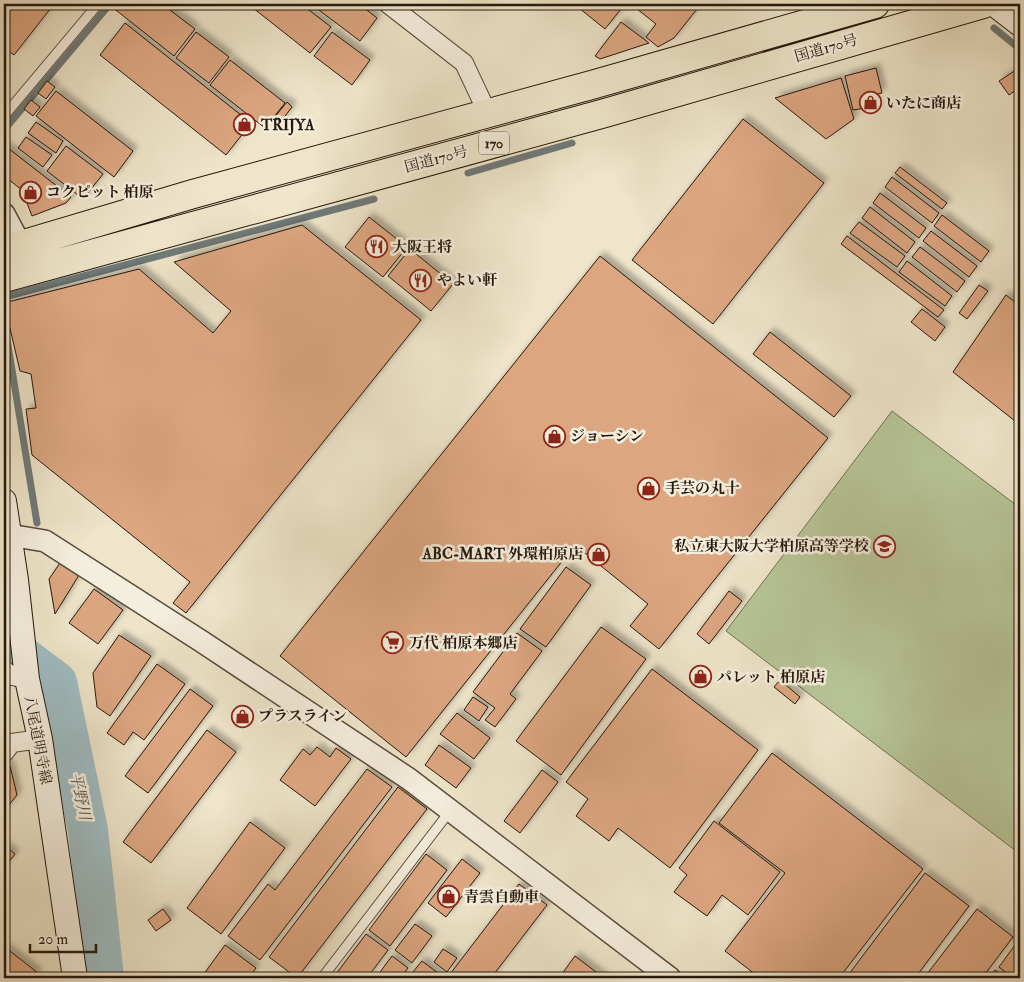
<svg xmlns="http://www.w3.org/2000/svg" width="1024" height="982" font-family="'IM FELL Double Pica','Noto Serif JP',serif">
<defs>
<filter id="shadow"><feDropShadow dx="4.5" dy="-4.5" stdDeviation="2.5" flood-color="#0004"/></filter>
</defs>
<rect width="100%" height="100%" fill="#eee5ca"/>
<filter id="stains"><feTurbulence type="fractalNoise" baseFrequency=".004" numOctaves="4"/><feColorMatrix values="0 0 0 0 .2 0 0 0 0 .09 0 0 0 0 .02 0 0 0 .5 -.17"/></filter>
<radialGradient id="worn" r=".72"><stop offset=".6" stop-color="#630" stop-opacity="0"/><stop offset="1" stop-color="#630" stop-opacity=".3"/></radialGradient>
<path fill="#b7c598" stroke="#6e6e52" d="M892,411l128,97v346l-294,-223z"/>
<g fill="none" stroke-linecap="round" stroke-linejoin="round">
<path stroke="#6f7a79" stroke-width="7" d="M994,28l26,21
M4,130l106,-126
M468,173l104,-30
M4,297l370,-98
M4,321l33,202
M55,672l2,10"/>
<path stroke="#9fbcc2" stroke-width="40" d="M4,642l53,40 31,148 16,148"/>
</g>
<path fill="#dca681" stroke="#26180c" filter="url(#shadow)" d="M4,4h50l-40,51 -10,-7z
M114,4h48l33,25 -21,27 -62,-49z
M248,4h53l30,23 -21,26z
M311,4h48l18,14 -17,23z
M574,4h51l-20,25z
M632,4h69l-27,34 -16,9 -12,-10 10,-13 -24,-19z
M621,22l28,21 -49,16 -5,-3z
M125,23l126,100 -25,32 -126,-100z
M196,32l33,25 -20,26 -33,-25z
M332,32l38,28 -18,25 -38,-29z
M230,60l55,43 -20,25 -55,-43z
M876,68l6,25 -18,4 2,11 -13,2 -8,-34z
M1016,70l4,5v12l-11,8 -10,-14z
M841,78l13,41 -28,20 -51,-41z
M47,81l8,6 -9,12 -8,-6z
M56,91l77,60 -19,26 -78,-61z
M31,100l9,7 -7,9 -9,-7z
M287,102l5,5 -13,17 -6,-5z
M743,119l81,64 -111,141 -81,-64z
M36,122l27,19 -7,12 -28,-20z
M26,137l26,18 -9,12 -25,-19z
M4,145l67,52 -5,6 -34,13 -10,-26 -18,-14z
M66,146l37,28 -20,25 -36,-28z
M900,167l47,36 -5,6 -47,-36z
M892,177l47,36 -7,10 -47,-36z
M880,193l46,35 -7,10 -46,-35z
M870,207l45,35 -8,11 -45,-35z
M942,215l47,36 -8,11 -47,-36z
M369,217l38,30 -24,30 -38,-30z
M859,222l46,34 -8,11 -47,-34z
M302,225l119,95 -235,293 -13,-10 17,-21 -158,-127 -6,-46 10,-1 -5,-34 -11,-3 -16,-68 135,-34 74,64 18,-22 -57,-49z
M931,231l46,35 -8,11 -46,-36z
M847,236l97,74 -6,7 -97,-73z
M920,247l45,34 -8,11 -45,-35z
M410,249l43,35 -22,27 -43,-35z
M600,256l228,182 -169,211 -29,-23 18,-22 -73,-59 -169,212 -126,-101z
M907,261l45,35 -7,10 -46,-34z
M979,285l9,6 -21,28 -8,-6z
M1006,295l14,11v119l-67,-53z
M922,309l23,18 -10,14 -24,-19z
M770,332l81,64 -17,21 -81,-63z
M60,563l19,12 -24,39 -6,-35z
M566,567l25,18 -45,62 -26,-18z
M94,589l29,21 -25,34 -29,-21z
M729,591l13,10 -33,43 -12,-10z
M601,627l45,32 -85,116 -45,-34z
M517,633l25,18 -32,43 6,5 -21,28 -10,-7 10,-12 -22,-16z
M119,635l32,21 -41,60 -13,-9 -4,-34z
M157,664l28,20 -41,56 -11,-8 -9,13 -17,-12z
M652,669l106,81 -88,118 -52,-40 -9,13 -33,-25 12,-17 -22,-17z
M780,680l20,17 -5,7 -21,-17z
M190,689l23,17 -65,87 -23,-17z
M473,697l15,10 -9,14 -15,-11z
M457,713l33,25 -16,21 -34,-25z
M207,730l29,22 -85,111 -28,-21z
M439,745l32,23 -15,20 -31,-23z
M317,747l13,10 6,-9 15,11 -36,47 -35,-26 23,-31 7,6z
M772,753l151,116 -84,109h-79l-35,-27 60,-78 -66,-50z
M4,761l6,5 7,29 -13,16z
M367,769l25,18 -132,173 -32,-24 40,-52 7,6z
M542,770l16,12 -38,51 -16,-12z
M398,787l29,22 -130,169 -28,-21z
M714,821l66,51 -32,43 -26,-20 -15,21 -33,-24 13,-17 -8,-7z
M250,822l35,26 -64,86 -34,-26z
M4,845l11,9 -11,14z
M426,854l21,16 -57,76 -21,-16z
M462,859l18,14 -34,44 -18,-14z
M925,873l44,33 -54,72h-69z
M519,884l28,21 -56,73h-44z
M163,909l8,11 -15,11 -8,-11z
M977,909l36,28 -31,41h-58z
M415,924l17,12 -20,27 -17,-13z
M366,934l22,16 -21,28h-34z
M1020,938v40h-7l-14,-11z
M225,945l31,23 -8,10h-47z
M6,948l32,25 -4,5h-30v-27z
M443,949l14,9 -10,14 -13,-10z
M392,956l16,12 -8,10h-11l-9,-6z
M575,956l29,22h-45z
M422,961l20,15 -2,2h-32z
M995,970l11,8h-18z"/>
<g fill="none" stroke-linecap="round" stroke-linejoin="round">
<defs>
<path id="service" d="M4,116l94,-112
M322,978l128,-167"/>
<path id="minor" d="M388,4l76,59 24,51
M4,670l8,6 15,3
M4,753l8,-10 28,-4"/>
<path id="tertiary" d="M4,214l17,32 5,12
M9,535l36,6 156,100 208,138 261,199"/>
<path id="secondary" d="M994,4l26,20
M4,501l12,79 11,99 13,60 35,239"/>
<path id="trunk" d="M4,250l189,-56 402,-110 280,-80
M4,278l601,-165 378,-109"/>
</defs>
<use href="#service" stroke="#584b3c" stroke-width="11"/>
<use href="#minor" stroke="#584b3c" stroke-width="20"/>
<use href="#tertiary" stroke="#584b3c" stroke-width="24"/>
<use href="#secondary" stroke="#26180c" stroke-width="26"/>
<use href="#trunk" stroke="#26180c" stroke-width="30"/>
<use href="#service" stroke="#f4eedd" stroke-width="9"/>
<use href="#minor" stroke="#f4eedd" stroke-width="18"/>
<use href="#tertiary" stroke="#f4eedd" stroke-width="21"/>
<use href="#secondary" stroke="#f4eedd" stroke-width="24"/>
<use href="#trunk" stroke="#eee5ca" stroke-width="28"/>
</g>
<defs>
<symbol id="shop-ring" viewBox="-11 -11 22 22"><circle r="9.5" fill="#f4eedd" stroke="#8f2418" stroke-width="1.5"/><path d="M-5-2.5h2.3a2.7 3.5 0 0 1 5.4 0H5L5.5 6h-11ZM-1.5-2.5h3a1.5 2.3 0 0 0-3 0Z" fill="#8f2418"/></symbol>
<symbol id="restaurant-ring" viewBox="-11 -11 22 22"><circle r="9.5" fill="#f4eedd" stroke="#8f2418" stroke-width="1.5"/><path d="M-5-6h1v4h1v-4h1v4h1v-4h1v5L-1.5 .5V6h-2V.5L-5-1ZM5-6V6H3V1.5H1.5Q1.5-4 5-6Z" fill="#8f2418"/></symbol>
<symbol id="school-ring" viewBox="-11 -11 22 22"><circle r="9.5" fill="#f4eedd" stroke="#8f2418" stroke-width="1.5"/><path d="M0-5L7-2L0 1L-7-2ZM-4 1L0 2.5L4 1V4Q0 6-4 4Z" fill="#8f2418"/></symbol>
<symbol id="supermarket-ring" viewBox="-11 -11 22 22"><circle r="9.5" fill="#f4eedd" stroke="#8f2418" stroke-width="1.5"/><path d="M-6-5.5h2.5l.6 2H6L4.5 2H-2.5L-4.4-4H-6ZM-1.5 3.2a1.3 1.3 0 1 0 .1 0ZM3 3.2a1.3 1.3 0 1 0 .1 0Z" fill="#8f2418"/></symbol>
</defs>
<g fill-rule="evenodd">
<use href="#shop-ring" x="858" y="90" width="25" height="25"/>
<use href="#shop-ring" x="232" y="112" width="25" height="25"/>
<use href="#shop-ring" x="18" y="180" width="25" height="25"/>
<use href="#restaurant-ring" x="364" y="234" width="25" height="25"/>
<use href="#restaurant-ring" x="408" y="268" width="25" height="25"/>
<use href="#shop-ring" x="542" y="424" width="25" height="25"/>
<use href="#shop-ring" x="636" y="476" width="25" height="25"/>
<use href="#school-ring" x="872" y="534" width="25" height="25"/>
<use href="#shop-ring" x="586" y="542" width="25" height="25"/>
<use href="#supermarket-ring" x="380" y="630" width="25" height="25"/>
<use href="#shop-ring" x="688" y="664" width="25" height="25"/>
<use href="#shop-ring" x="230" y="704" width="25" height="25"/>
<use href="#shop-ring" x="436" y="884" width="25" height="25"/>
</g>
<g text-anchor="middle" stroke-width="5" stroke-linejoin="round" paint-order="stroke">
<rect fill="#f4eedd" stroke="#64584b" stroke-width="1" x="479" y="131.5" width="30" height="23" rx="4"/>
<g font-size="14" font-weight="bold" fill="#26180c">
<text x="494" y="148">170</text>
</g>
<g font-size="15" fill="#26180c" stroke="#f4eedd">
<text transform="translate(826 48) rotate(-16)" y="5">国道170号</text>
<text transform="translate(436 159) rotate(-15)" y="5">国道170号</text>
<text transform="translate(38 740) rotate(79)" y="5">八尾道明寺線</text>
</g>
<g font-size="15" font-weight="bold" fill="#26180c" stroke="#f4eedd" text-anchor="start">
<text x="886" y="108">いたに商店</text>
<text x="261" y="130">TRIJYA</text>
<text x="46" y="197">コクピット 柏原</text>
<text x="392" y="252">大阪王将</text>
<text x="437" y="285">やよい軒</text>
<text x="570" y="441">ジョーシン</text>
<text x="665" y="493">手芸の丸十</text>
<text x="869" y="551" text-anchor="end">私立東大阪大学柏原高等学校</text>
<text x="583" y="559" text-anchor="end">ABC-MART 外環柏原店</text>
<text x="409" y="648">万代 柏原本郷店</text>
<text x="717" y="682">パレット 柏原店</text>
<text x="258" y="721">プラスライン</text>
<text x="464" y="902">青雲自動車</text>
</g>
<g font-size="16" font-style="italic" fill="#50514c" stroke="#f4eedd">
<text transform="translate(81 796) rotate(78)" y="6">平野川</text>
</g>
</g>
<rect width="1024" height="982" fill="none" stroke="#eee5ca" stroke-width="20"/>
<rect x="5" y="5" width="1014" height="972" fill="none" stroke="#26180c" stroke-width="2.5"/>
<rect x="10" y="10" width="1004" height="962" fill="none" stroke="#26180c"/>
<path d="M30 944v8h66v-8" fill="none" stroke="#26180c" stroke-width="2.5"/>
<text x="38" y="944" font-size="15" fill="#26180c" stroke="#f4eedd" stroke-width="4" paint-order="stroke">20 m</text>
<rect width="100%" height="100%" filter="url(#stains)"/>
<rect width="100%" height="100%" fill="url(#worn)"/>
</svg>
